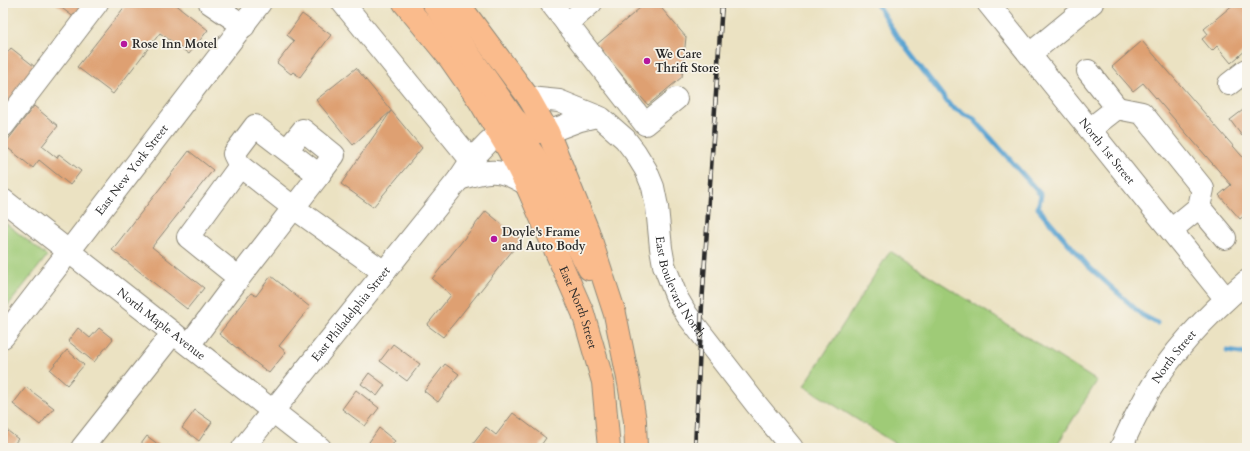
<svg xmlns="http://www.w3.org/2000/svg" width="1250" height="451" font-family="Cardo,serif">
<rect width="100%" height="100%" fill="#f7f3e8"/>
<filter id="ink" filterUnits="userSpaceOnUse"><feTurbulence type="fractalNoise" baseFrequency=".025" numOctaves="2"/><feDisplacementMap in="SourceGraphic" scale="8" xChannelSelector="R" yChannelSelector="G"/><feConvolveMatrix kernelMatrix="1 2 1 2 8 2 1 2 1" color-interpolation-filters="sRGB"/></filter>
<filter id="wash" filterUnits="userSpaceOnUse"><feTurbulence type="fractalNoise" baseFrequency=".012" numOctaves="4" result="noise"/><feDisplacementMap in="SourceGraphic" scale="16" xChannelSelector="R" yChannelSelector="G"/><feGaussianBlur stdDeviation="0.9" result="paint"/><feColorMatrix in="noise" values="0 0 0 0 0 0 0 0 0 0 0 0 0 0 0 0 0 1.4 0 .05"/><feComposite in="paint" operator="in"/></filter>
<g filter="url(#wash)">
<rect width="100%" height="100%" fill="#ebe2c2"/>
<path fill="#9fcb77" stroke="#657b51" d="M3,221l44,35 -44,56z
M890,251l207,130 -42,67h-153l-98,-62z"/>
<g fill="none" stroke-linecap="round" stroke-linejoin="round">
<path stroke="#59a3d1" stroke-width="5" d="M876,3l20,32 55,72 23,12 67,76 -3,13 50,58 54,49 15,8
M1227,351l20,3"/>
</g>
<g id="blocks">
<path fill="#dea072" d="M55,3h32l-8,18z
M123,3h51l34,27 -19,24 -29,-21 -47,61 -36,-27 49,-62z
M646,3h11l29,34 -4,40 -34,28 -52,-60z
M1235,3h12v46l-16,14 -14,-17 -5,5 -10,-12 6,-5 -4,-5z
M302,14l29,21 -31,42 -7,-5 -2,2 -14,-11 17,-22 -7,-6z
M1142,41l105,121v51l-7,6 -21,-24 12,-10 -88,-102 -10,8 -21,-24z
M11,48l28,22 -36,48v-60z
M356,68l66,80 -49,59 -32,-23 50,-73 -38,34 -37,-45z
M34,106l24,20 -16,20 15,12 2,-4 22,17 -11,14 -31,-25 -6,8 -29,-23z
M1247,107v25l-5,4 -12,-16z
M189,151l24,19 -61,77 52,41 -17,21 -75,-59z
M486,211l35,29 -78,97 -16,-12 24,-30 -19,-16z
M271,276l39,31 -31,39 7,6 -17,21 -50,-39 32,-41 5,3z
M78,328l12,10 9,-10 14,11 -19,23 -26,-21z
M393,344l27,20 -13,17 -27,-20z
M67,350l17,15 -17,20 -17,-15z
M445,364l14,10 -21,28 -14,-11z
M369,373l16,12 -8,11 -16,-12z
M26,387l28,21 -14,17 -27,-21z
M356,390l23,18 -14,18 -23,-17z
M195,410l17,12 -13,19 -17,-13z
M513,413l33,25 -7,10h-69l16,-21 10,8z
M3,427l15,12 -7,9h-8z
M379,428l16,13 -5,7h-18l-5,-3z
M147,436l16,12h-25z"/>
</g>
</g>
<g filter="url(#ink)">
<use href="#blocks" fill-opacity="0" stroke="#8b8676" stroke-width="1"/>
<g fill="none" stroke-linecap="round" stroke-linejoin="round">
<defs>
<g id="minor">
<path d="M210,3l34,23"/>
<path d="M343,3l128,157"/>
<path d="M551,3l94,121 31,-25"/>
<path id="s1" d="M988,3l238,296"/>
<path d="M567,24l24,-21"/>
<path d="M1030,54l62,-51"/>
<path d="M1088,71l29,37"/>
<path d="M1229,84l18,-14"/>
<path id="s2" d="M529,98l30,3 42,17 24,21 10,13 11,18 7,17 4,20 4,41 3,17 13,33 10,17 69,89 36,44"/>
<path d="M3,126l94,-123"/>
<path d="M1090,129l27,-21 25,5 61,76 -4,18 -28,23"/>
<path d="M548,132l32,-12 16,-4"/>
<path d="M287,150l16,-20 31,25 -15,20"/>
<path d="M240,166l-6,-12 21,-28 64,49 -80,103 -51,-41 52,-71 54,42 90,64"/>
<path d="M459,179c29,-9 40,-12 67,5"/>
<path id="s3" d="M3,200l317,248"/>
<path d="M1199,207l26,31"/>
<path id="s4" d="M3,337l257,-334"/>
<path d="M189,345l50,-67"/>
<path d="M82,448l91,-115"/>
<path id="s5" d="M243,448l216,-269c11,-18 23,-33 40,-46"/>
<path id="s6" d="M1121,448c8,-19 17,-37 27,-55 25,-43 61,-80 99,-112"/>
</g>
<g id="major">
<path id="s7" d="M404,3l46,56 30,43 29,49 17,33 57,129 20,69 6,66"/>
<path d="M433,3l81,115c10,10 13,15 27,14"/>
<path d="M458,3l71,95 19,34 40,99 27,83 14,69 6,38 1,27"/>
<path d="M499,133c15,-1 27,10 35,22l45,95 10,19"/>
</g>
</defs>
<use href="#minor" stroke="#8b8676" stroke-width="24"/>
<use href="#major" stroke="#8b8676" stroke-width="24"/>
<use href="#minor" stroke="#fff" stroke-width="22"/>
<use href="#major" stroke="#fabb8c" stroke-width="22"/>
<defs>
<path id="rail" d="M695,448l7,-143 20,-302"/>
</defs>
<use href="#rail" stroke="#2b2b2b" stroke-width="4.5"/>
<use href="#rail" stroke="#f7f3e8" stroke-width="3" stroke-dasharray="9" stroke-linecap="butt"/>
</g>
</g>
<g fill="#b5179e" stroke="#f7f3e8" stroke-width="1.5">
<circle cx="124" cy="44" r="4"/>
<circle cx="647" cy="61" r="4"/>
<circle cx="494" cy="239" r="4"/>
</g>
<g text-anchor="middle" stroke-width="3.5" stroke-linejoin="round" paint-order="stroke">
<g font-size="12" font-weight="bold" fill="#2b2b2b" stroke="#f7f3e8" text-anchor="start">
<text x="132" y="48">Rose Inn Motel</text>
<text x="655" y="58">We Care<tspan x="655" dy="14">Thrift Store</tspan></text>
<text x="502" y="236">Doyle's Frame<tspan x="502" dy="14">and Auto Body</tspan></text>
</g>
<g font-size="12" fill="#2b2b2b" stroke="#f7f3e8">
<text dy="4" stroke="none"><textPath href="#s1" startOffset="190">North 1st Street</textPath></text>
<text dy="4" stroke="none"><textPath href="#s4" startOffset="211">East New York Street</textPath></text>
<text dy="4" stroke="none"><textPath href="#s2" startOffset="268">East Boulevard North</textPath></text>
<text dy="4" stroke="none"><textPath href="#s7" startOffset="353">East North Street</textPath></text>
<text dy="4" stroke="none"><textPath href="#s5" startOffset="172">East Philadelphia Street</textPath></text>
<text dy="4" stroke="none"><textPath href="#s3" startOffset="201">North Maple Avenue</textPath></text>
<text dy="4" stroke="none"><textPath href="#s6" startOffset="106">North Street</textPath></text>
</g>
</g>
<rect width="1250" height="451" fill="none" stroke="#f7f3e8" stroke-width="16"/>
</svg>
